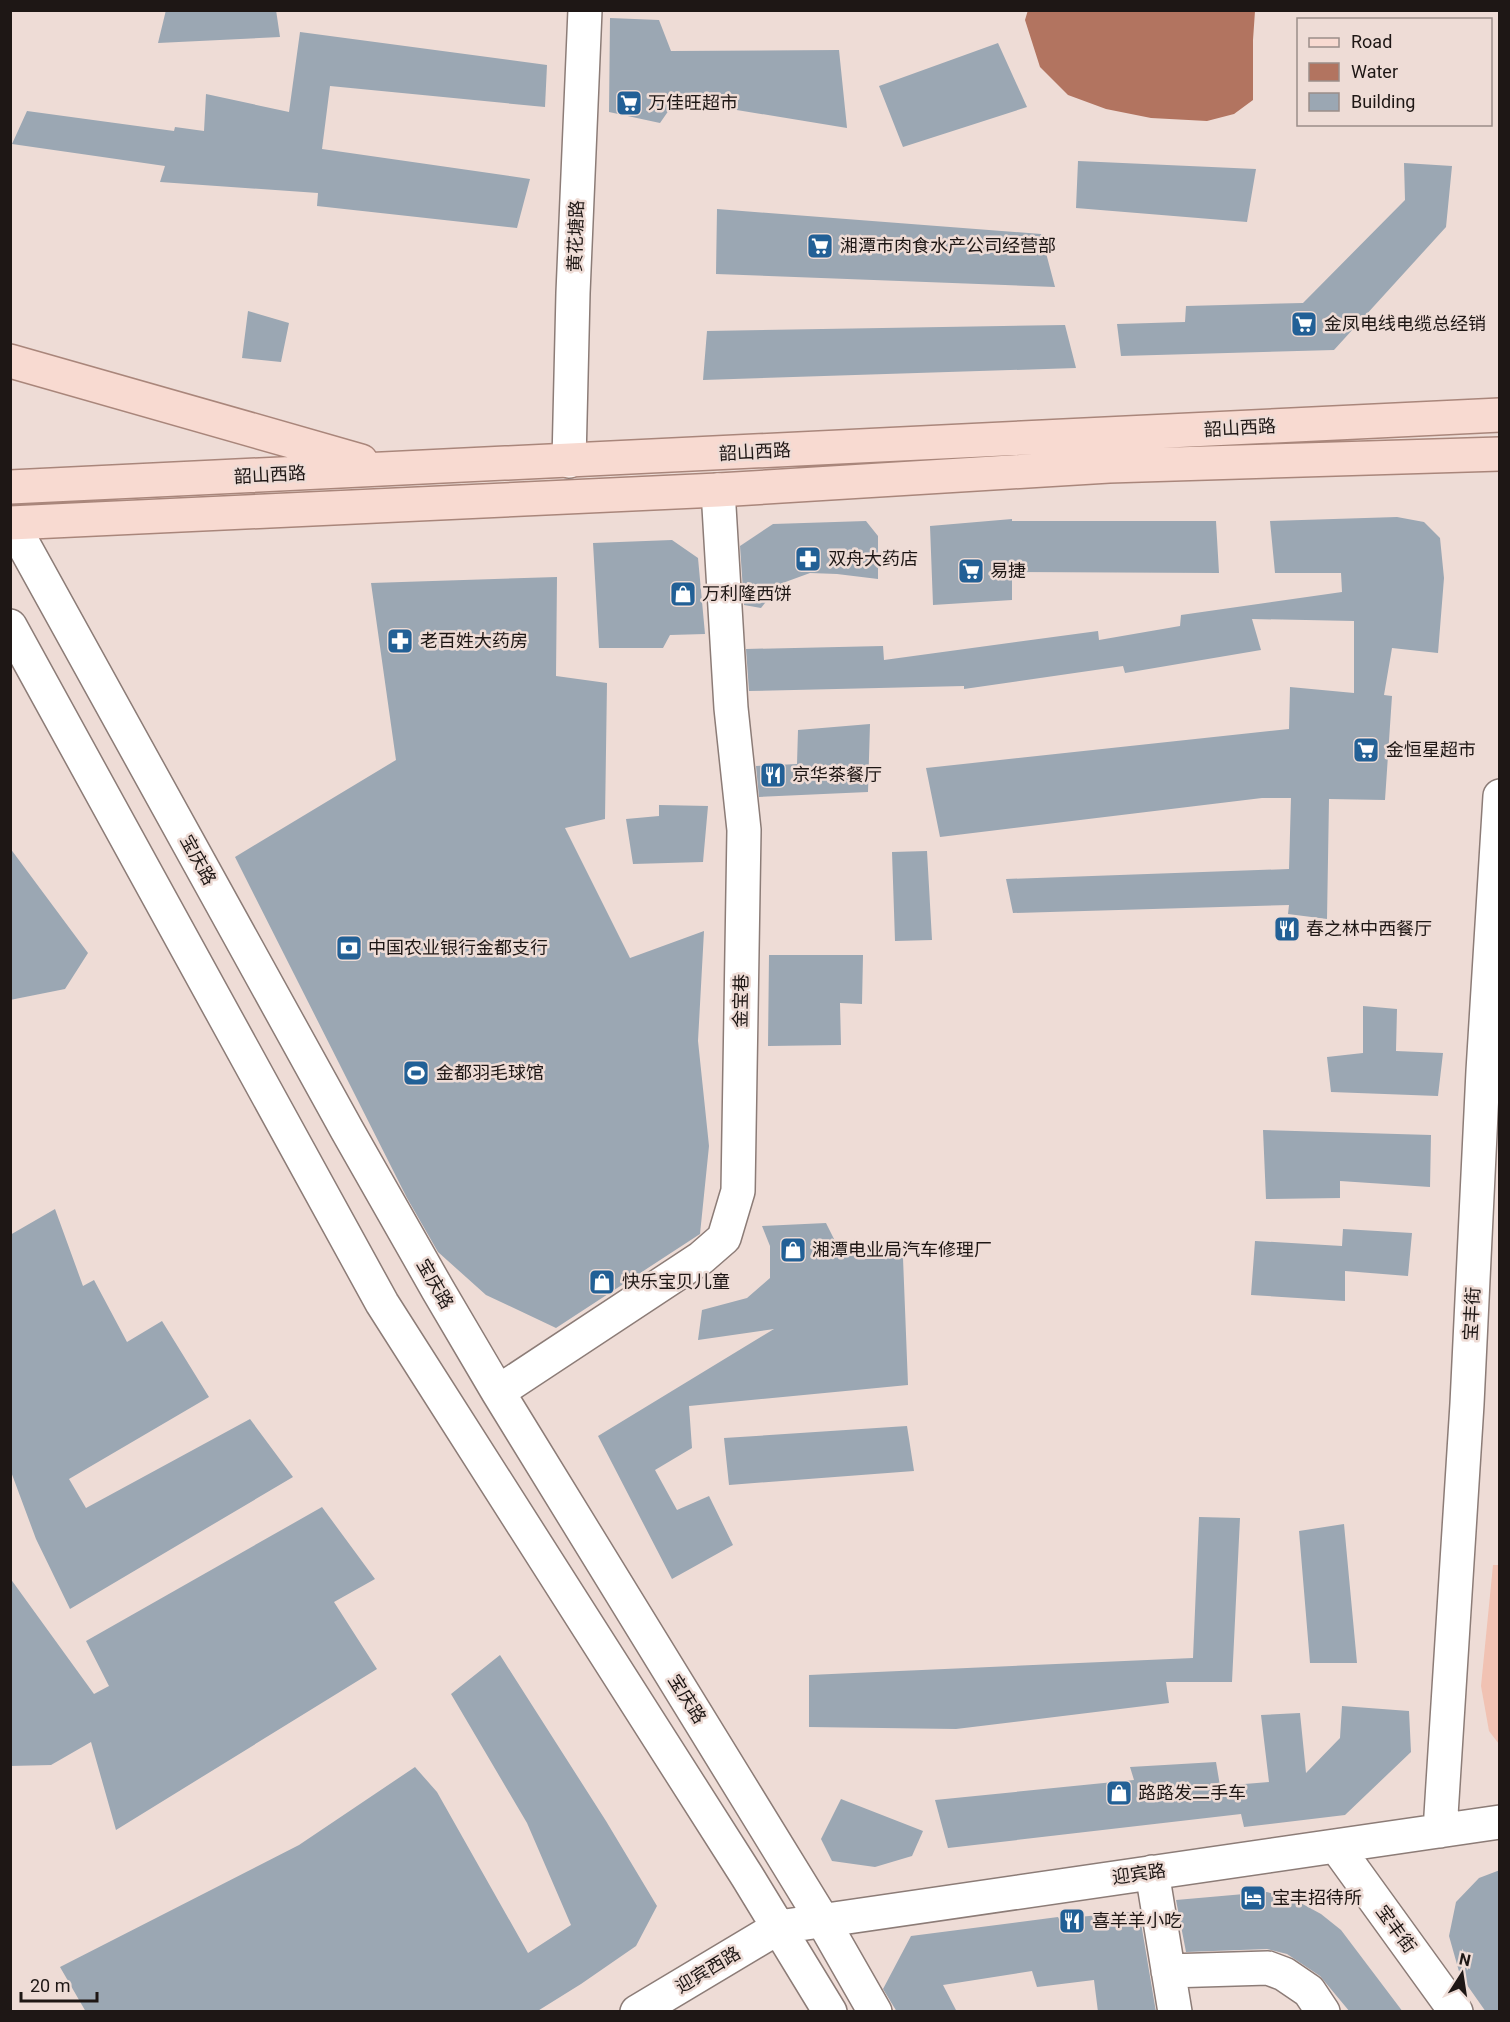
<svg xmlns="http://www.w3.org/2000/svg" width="1510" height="2022" font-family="Roboto,'Noto Sans SC',sans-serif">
<rect width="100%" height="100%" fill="#eedcd6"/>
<path fill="#f1c2b3" d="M1493,1565h7l-1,179 -10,-13 -8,-45z"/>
<path fill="#b27460" d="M1028,10l227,1 -2,29v60l-19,14 -27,7 -56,-3 -45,-9 -38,-14 -28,-28 -15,-47z"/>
<path fill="#9ba7b3" d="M166,10h110l4,27 -122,6z
M610,18l49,2 12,31 168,-1 8,78 -171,-28 -16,23 -51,-11z
M300,32l247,33 -2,42 -215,-21 -8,63 208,30 -13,49 -200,-22 1,-13 -158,-11 5,-16 -153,-22 15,-33 147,20 1,-4 29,4 2,-37 83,18z
M998,43l29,64 -124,40 -24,-61z
M1078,161l178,8 -9,53 -171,-14z
M1404,163l48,3 -6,61 -112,123 -213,6 -4,-32 68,-2 1,-16 117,-3 102,-103z
M717,209l324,25 14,53 -339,-13z
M248,311l41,12 -8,39 -39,-4z
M1065,325l11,43 -373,12 4,-49z
M1397,517l27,5 16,16 4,40 -6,75 -46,-5 -8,47 8,1 -7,104 -56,-1 -2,120 -39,-5 1,-9 -276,8 -7,-34 283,-10 2,-71h-29l-322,39 -14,-69 363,-39 1,-42 64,6v-72l-102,-2 9,31 -136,23 -2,-7 -159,23v-3l-215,5 -3,-42 137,-3 1,14 214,-29 1,9 81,-14 1,-11 161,-23 -1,-19h-66l-5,-52z
M1012,519v2h204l3,52 -207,-1v28l-79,5 -3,-79z
M866,521l12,15v43l-41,-5 -27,-1 -30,11 -19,24 -17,-3 -4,-59 33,-22z
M672,540l26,18 7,76 -35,1 -7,13h-64l-6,-105z
M557,577l-1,99 51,7 -2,136 -40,9 65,130 74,-27 -6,110 11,105 -9,88 -144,94 -70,-33 -48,-43 -31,-54 -172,-341 161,-97 -25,-177z
M870,724l-2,68 -109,5 -3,-31 41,-2 1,-34z
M659,805l49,1 -5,56 -70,2 -7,-45 33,-3z
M10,848l78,105 -23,36 -55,11z
M927,851l5,89 -37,1 -3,-89z
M769,955h94l-1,49 -22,-1 1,42 -73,1z
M1363,1006l34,3 -1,42 47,2 -5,43 -107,-4 -4,-35 36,-4z
M1263,1130l168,5 -1,52 -90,-6v17l-74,1z
M55,1209l28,77 11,-6 33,62 35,-21 47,76 -140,82 17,29 164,-89 43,58 -223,132 -34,-70 -26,-70v-234z
M826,1223l15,30 62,5 5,127 -219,21 3,42 -37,22 22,40 32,-14 24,49 -61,34 -74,-143 176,-107 -76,11 4,-30 45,-12 23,-20v-32l-8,-20z
M1343,1229l69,4 -4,43 -63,-5v30l-94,-6 4,-54 87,5z
M907,1426l7,45 -185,14 -5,-47z
M322,1507l53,72 -41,23 43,67 -261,161 -25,-88 -40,23 -41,1v-188l84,116 15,-8 -23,-45z
M1199,1517l41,1 -8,164h-66l3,21 -213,26 -147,-2v-52l384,-17z
M1344,1524l13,139h-47l-11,-132z
M500,1655l106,166 51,85 -21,40 -55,38 -45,28h-450l-26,-45 239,-122 116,-78 22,25 91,161 43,-28 -44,-102 -76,-129z
M1342,1706l67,5 2,41 -66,63 -101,12 -3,-13 -293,34 -13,-48 199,-20 -4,-13 86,-5 4,24 49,-4 -8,-67 39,-2 6,60 34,-35z
M841,1799l82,32 -11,25 -37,11 -43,-6 -11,-22z
M1500,1870v142h-14l-26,-37 -11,-39 7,-34 23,-24z
M1267,1892l30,9 24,13 20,16 62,82h-53l-30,-36 -33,-22 -20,-5 -81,3 -10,-52z
M1139,1911l17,101h-58l-4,-32 -57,7 -5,-16 -89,14 14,27h-60l-14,-23 28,-53 147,-19 1,2z"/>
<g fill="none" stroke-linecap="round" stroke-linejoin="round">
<defs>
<path id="minor" d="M569,461l4,-168 12,-283
M21,540l326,590 91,160 60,102 325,529 52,91
M10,626l372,677 365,573 83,136
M498,1392l203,-134 23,-20 14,-47 6,-361 -13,-122 -13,-218
M1440,1831l27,-427 16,-333 17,-275
M1336,1846l120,166
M1152,1872l23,140
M1168,1971l100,-3 16,6 25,17 14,21
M637,2012l142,-85 721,-105"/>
<path id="major" d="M10,361l351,100
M10,487l1490,-72
M10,523l708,-33 391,-24 391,-12"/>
</defs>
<use href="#minor" stroke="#8c7c77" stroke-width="36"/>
<use href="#major" stroke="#a9867b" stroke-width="36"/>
<use href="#minor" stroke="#fff" stroke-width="33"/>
<use href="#major" stroke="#f8dad1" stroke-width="33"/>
</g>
<defs>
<symbol id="supermarket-square" viewBox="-11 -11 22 22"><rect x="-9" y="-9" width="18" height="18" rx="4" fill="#226096" stroke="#eedcd6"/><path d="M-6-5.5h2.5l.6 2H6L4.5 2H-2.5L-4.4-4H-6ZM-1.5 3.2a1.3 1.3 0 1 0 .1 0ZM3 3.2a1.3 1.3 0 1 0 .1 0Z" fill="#fff"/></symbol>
<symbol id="pharmacy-square" viewBox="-11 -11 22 22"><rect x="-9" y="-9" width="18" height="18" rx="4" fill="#226096" stroke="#eedcd6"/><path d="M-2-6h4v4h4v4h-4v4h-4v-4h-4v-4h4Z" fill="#fff"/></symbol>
<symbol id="shop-square" viewBox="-11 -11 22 22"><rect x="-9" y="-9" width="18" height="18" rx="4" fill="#226096" stroke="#eedcd6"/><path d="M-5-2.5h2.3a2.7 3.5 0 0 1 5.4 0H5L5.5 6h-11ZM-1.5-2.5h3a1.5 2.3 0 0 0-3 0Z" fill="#fff"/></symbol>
<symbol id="restaurant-square" viewBox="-11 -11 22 22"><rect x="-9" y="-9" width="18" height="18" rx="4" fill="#226096" stroke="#eedcd6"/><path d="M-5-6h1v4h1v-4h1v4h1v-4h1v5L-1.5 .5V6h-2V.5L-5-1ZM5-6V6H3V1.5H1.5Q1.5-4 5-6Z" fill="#fff"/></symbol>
<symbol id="bank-square" viewBox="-11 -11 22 22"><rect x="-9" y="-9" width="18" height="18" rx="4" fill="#226096" stroke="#eedcd6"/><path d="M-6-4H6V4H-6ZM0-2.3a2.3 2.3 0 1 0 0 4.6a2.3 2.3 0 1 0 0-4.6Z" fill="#fff"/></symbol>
<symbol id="stadium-square" viewBox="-11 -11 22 22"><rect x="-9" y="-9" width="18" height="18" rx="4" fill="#226096" stroke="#eedcd6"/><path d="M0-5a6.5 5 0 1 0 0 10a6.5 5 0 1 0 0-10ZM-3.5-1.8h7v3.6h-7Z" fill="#fff"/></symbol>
<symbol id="hotel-square" viewBox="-11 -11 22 22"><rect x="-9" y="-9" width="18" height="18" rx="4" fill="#226096" stroke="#eedcd6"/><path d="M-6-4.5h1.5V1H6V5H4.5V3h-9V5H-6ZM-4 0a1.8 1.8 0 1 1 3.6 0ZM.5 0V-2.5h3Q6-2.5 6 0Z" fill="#fff"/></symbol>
</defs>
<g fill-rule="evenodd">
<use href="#supermarket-square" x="614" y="88" width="30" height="30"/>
<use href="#supermarket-square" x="805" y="231" width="30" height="30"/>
<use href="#supermarket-square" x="1289" y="309" width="30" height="30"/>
<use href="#pharmacy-square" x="793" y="544" width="30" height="30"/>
<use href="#supermarket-square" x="956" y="556" width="30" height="30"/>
<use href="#shop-square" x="668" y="579" width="30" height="30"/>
<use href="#pharmacy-square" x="385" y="626" width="30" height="30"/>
<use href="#supermarket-square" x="1351" y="735" width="30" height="30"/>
<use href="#restaurant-square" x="758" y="760" width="30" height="30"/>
<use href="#restaurant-square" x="1272" y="914" width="30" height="30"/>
<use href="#bank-square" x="334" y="933" width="30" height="30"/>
<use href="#stadium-square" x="401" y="1058" width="30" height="30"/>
<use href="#shop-square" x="778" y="1235" width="30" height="30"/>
<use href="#shop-square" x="587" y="1267" width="30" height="30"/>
<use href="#shop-square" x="1104" y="1778" width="30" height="30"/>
<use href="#hotel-square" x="1238" y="1883" width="30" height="30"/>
<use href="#restaurant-square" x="1057" y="1906" width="30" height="30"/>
</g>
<g text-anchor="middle" stroke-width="5" stroke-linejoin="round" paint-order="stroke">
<g font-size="18" fill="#1e1715" stroke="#eedcd6" text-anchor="start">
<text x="648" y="109">万佳旺超市</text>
<text x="840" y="252">湘潭市肉食水产公司经营部</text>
<text x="1324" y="330">金凤电线电缆总经销</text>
<text x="828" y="565">双舟大药店</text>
<text x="990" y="577">易捷</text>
<text x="702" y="600">万利隆西饼</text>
<text x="420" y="647">老百姓大药房</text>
<text x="1386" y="756">金恒星超市</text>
<text x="792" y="781">京华茶餐厅</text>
<text x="1306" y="935">春之林中西餐厅</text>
<text x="368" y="954">中国农业银行金都支行</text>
<text x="436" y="1079">金都羽毛球馆</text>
<text x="812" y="1256">湘潭电业局汽车修理厂</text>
<text x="622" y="1288">快乐宝贝儿童</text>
<text x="1138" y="1799">路路发二手车</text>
<text x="1272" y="1904">宝丰招待所</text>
<text x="1092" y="1927">喜羊羊小吃</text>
</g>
<g font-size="18" fill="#1e1715" stroke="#eedcd6">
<text transform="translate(576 236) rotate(-88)" y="6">黄花塘路</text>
<text transform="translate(1240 428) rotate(-3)" y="6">韶山西路</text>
<text transform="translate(755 452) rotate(-3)" y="6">韶山西路</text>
<text transform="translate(270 475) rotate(-3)" y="6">韶山西路</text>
<text transform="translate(198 860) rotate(61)" y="6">宝庆路</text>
<text transform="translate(741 1001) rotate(-89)" y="6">金宝巷</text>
<text transform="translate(435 1284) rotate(60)" y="6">宝庆路</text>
<text transform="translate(1472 1314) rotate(-87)" y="6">宝丰街</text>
<text transform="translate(687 1699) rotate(58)" y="6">宝庆路</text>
<text transform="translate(1139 1874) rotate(-8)" y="6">迎宾路</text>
<text transform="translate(1396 1929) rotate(54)" y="6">宝丰街</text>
<text transform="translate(708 1970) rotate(-31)" y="6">迎宾西路</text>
</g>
</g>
<rect width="1510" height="2022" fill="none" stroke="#1e1715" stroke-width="24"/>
<rect x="1297" y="18" width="195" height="108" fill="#eedcd6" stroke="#9b8d89" stroke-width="1.5"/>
<rect x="1309" y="38" width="30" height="9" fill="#f8dad1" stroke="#9b8d89" stroke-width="1.5"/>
<text x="1351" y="48" font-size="18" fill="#1e1715">Road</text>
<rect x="1309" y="63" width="30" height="18" fill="#b27460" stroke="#9b8d89" stroke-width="1.5"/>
<text x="1351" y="78" font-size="18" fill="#1e1715">Water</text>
<rect x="1309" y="93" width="30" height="18" fill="#9ba7b3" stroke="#9b8d89" stroke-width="1.5"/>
<text x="1351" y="108" font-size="18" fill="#1e1715">Building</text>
<g transform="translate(1462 1974) rotate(12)" stroke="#eedcd6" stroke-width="4.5" paint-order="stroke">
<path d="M0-4.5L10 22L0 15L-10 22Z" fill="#1e1715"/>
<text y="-9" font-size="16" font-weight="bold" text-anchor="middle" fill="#1e1715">N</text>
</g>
<path d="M21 1992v9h76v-9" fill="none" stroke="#1e1715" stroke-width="3"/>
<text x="30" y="1992" font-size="18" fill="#1e1715" stroke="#eedcd6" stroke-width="4.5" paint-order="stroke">20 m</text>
</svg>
